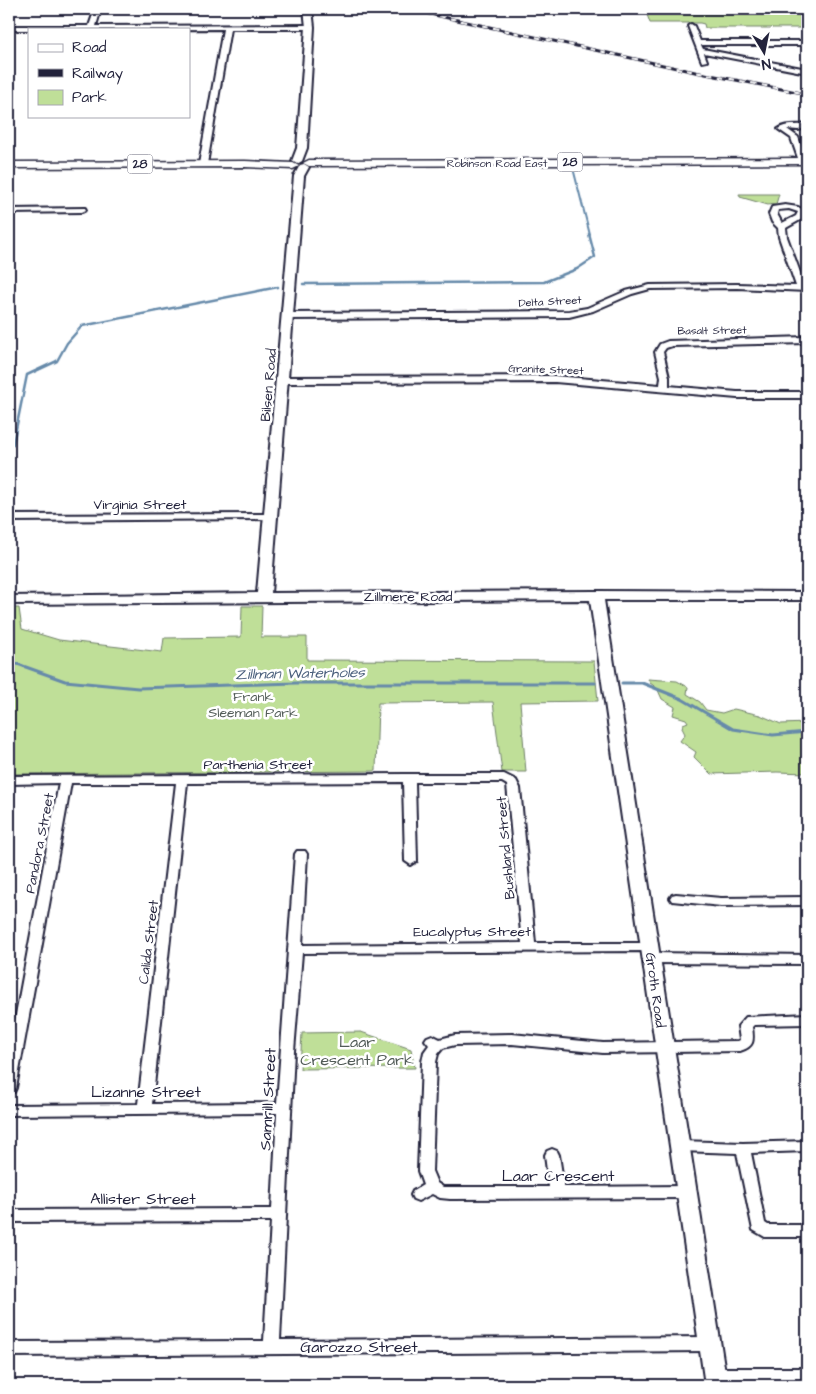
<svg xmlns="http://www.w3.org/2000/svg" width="816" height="1394" font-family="'Architects Daughter',sans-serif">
<rect width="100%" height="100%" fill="#fff"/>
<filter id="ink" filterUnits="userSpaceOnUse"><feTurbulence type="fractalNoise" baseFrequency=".02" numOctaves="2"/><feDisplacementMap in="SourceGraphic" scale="10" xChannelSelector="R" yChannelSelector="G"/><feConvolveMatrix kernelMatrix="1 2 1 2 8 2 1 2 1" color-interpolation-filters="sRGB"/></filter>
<g filter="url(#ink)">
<path fill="#bfdf98" stroke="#70806a" d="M645,9h162v19h-102l-1,-4 -4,-1h-50z
M739,194h40l-3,10 -8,1 -28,-8z
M242,606h20l-1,31h46v23l287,1 4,40 -78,1 6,70h-24l-9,-70 -115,1 -2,68 -367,3v-166h10l3,21 37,11 103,12 2,-14 77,-1z
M648,679l29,2 11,6 -1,7 13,8 6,8 16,3 12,-4 26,6 21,9 26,-1v50l-30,-1 -66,2 -17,-17 2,-5 -16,-11 5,-7 -3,-6 1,-4 5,-2 -2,-3 -13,-4 2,-8 -13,-8 -5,-11 -7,-5z
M361,1032l50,17 4,19 -115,1 2,-36z"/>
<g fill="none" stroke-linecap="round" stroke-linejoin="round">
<path stroke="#668aaa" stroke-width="2" d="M573,168l17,67"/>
<path stroke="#668aaa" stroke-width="2.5" d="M303,284l241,-2 33,-13 18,-12 -6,-23
M9,447l4,-3 14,-69 30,-14 10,-18 15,-17 196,-39"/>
<path stroke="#668aaa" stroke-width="3" d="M9,661l56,20 73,7 158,-5h299
M622,683h20l40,16 51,30 40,6 34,-3"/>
<defs>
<path id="street" d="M95,9h6l-5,17 214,-1 3,2 -3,2h-80l-23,135 -4,2 -4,-2 24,-135 -214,1v-4h80z
M691,24l3,2 6,15h107v4h-106l2,4 104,20v4l-103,-20 3,8 -5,1 -14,-36z
M807,124v4l-9,2 -11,-1 11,8 9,24 -4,2 -4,-2 -8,-23 -13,-9c8,-6 19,-3 29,-5z
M785,205l13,2 8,4 -4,8 -16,9 1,9 18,49 2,1v4l-70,-3 -87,1 -18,5 -39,17 -24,6 -280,2 -4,-3 4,-3 280,-2 18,-3 39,-17 24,-6 87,-1 59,2 -17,-49 -1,-9 -6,-6 -3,-8 3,-7zM789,209l9,3 -2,4 -14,7 -5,-9 1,-4z
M85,208l1,2 -4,2 -73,1v-4z
M807,337v6l-135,3 -6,2 -3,4 6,25v9l68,6h70v6h-70l-182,-16 -271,1 -4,-3 4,-3 271,-1 105,9 1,-8 -6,-25 5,-8 8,-3z
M272,514l4,1 1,2 -1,2 -267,2v-6z
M409,774h95l12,6 4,8 15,155h114l5,1 2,3 -2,3 -5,1 -347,2 -8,98 -14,289 430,-3 6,2 2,5 -2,5 -6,2 -701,5v-14l255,-1 7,-120 -262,1v-12l263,-1 5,-96 -268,2v-10l129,-1 38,-321h-105l-55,305 -2,4 -5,1v-41l50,-269 -50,1v-8zM403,782l2,79 6,4 6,-4 -2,-79h87l5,3 15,158 -220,2 5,-91 -2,-3h-8l-2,3 -18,249 -125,1 35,-321z
M676,894l45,4 86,-1v8l-86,1 -49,-5 -2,-3 2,-3z
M651,953l156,2v9l-156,-1 -5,-2 -2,-3 2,-3z
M807,1014v10l-53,1 -2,2c2,14 2,20 -12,24l-137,2 -91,-9 -57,1 -12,3 -5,6 -2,8 -4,109 5,12 6,4h106l-4,-32 2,-4 5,-2 5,2 2,4 5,32 123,-1 5,2 2,4 -2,4 -5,2 -237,1 -10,-1 -8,-4 -14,7 -5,-2 -2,-4 2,-4 10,-6 -5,-14 4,-109 2,-10 5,-7 -4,-5 2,-3 5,-2 8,4 15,-4 57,-1 91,9 135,-2 2,-1 -2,-14 8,-9z
M680,1141l63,2 64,-2v10l-56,2 14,70 3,2h39v12h-42l-12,-7 -16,-77 -57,-2 -5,-1 -2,-4 2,-4z
M715,1368h92v14h-92l-6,-2 -2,-5 2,-5z"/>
<path id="secondary" d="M304,9h8l2,18 -7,121 -5,13 -5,3 -5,-3 5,-13 9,-121z
M304,164l5,3 -5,9 -33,417 325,-2 211,1v8h-203l123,785h-22l-115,-785 -581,4v-8l248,-3 37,-417 6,-11z"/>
<path id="primary" d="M807,158v6l-498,2 -6,-3 6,-3z
M245,161l48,2 6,3 -6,3 -48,-2 -236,1v-6z"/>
</defs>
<use href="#street" stroke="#22223b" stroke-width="4"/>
<use href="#secondary" stroke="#22223b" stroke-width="4"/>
<use href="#primary" stroke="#22223b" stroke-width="3"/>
<use href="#street" fill="#fff" fill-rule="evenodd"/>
<use href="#secondary" fill="#fff" fill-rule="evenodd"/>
<use href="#primary" fill="#fff" fill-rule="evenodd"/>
<defs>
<path id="rail" d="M407,9l288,63 112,22"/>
</defs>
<use href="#rail" stroke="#22223b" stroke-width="3"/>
<use href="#rail" stroke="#fff" stroke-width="2" stroke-dasharray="5.5" stroke-linecap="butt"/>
</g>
</g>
<g text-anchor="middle" stroke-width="5" stroke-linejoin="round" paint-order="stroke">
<g font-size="11" fill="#22223b" stroke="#fff">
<text x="497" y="167">Robinson Road East</text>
<text transform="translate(550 301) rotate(-3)" y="4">Delta Street</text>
<text transform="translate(712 330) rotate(-1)" y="4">Basalt Street</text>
<text transform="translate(546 369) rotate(2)" y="4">Granite Street</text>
</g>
<g fill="#fff" stroke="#646476" stroke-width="1">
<rect x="557.5" y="152.5" width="25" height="19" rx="4"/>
<rect x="127.5" y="154.5" width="25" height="19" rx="4"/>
</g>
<g font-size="12" font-weight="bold" fill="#22223b">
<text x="570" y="166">28</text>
<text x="140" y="168">28</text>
</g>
<g font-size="14" fill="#22223b" stroke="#fff">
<text transform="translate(268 385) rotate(-85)" y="5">Bilsen Road</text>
<text x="140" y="509">Virginia Street</text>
<text x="408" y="601">Zillmere Road</text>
<text x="258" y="769">Parthenia Street</text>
<text transform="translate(39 843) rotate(-79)" y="5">Pandora Street</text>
<text transform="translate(505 848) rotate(-95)" y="5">Bushland Street</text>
<text x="472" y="936">Eucalyptus Street</text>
<text transform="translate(148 942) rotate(-83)" y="5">Calida Street</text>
<text transform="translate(656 990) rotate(82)" y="5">Groth Road</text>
</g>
<g font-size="14" fill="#515b57" stroke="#fff">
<text x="253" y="701">Frank<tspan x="253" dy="16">Sleeman Park</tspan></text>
</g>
<g font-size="15" font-style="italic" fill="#4a5f7c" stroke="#fff">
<text transform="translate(300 673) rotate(-1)" y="5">Zillman Waterholes</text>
</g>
<g font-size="16" fill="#515b57" stroke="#fff">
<text x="357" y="1047">Laar<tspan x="357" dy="18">Crescent Park</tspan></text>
</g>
<g font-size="16" fill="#22223b" stroke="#fff">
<text x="146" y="1097">Lizanne Street</text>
<text transform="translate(267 1099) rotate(-87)" y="6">Samrill Street</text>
<text x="558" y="1181">Laar Crescent</text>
<text x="143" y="1204">Allister Street</text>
<text x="359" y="1352">Garozzo Street</text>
</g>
</g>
<rect width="816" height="1394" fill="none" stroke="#fff" stroke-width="30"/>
<rect x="15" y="15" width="786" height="1364" fill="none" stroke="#22223b" stroke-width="2" filter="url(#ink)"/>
<rect x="28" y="28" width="162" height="90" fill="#ffffff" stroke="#a7a7b1"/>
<rect x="38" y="44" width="25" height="8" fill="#ffffff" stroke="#a7a7b1"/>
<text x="72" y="52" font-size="15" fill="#22223b">Road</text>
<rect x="38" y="69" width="25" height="8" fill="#22223b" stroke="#a7a7b1"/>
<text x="72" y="78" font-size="15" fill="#22223b">Railway</text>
<rect x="38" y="90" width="25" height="15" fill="#bfdf98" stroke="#a7a7b1"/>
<text x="72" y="102" font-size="15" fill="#22223b">Park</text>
<g transform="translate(764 52) rotate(170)" stroke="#ffffff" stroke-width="4" paint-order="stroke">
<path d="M0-4L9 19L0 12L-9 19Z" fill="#22223b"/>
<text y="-8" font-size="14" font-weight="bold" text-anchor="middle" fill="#22223b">N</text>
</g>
</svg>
